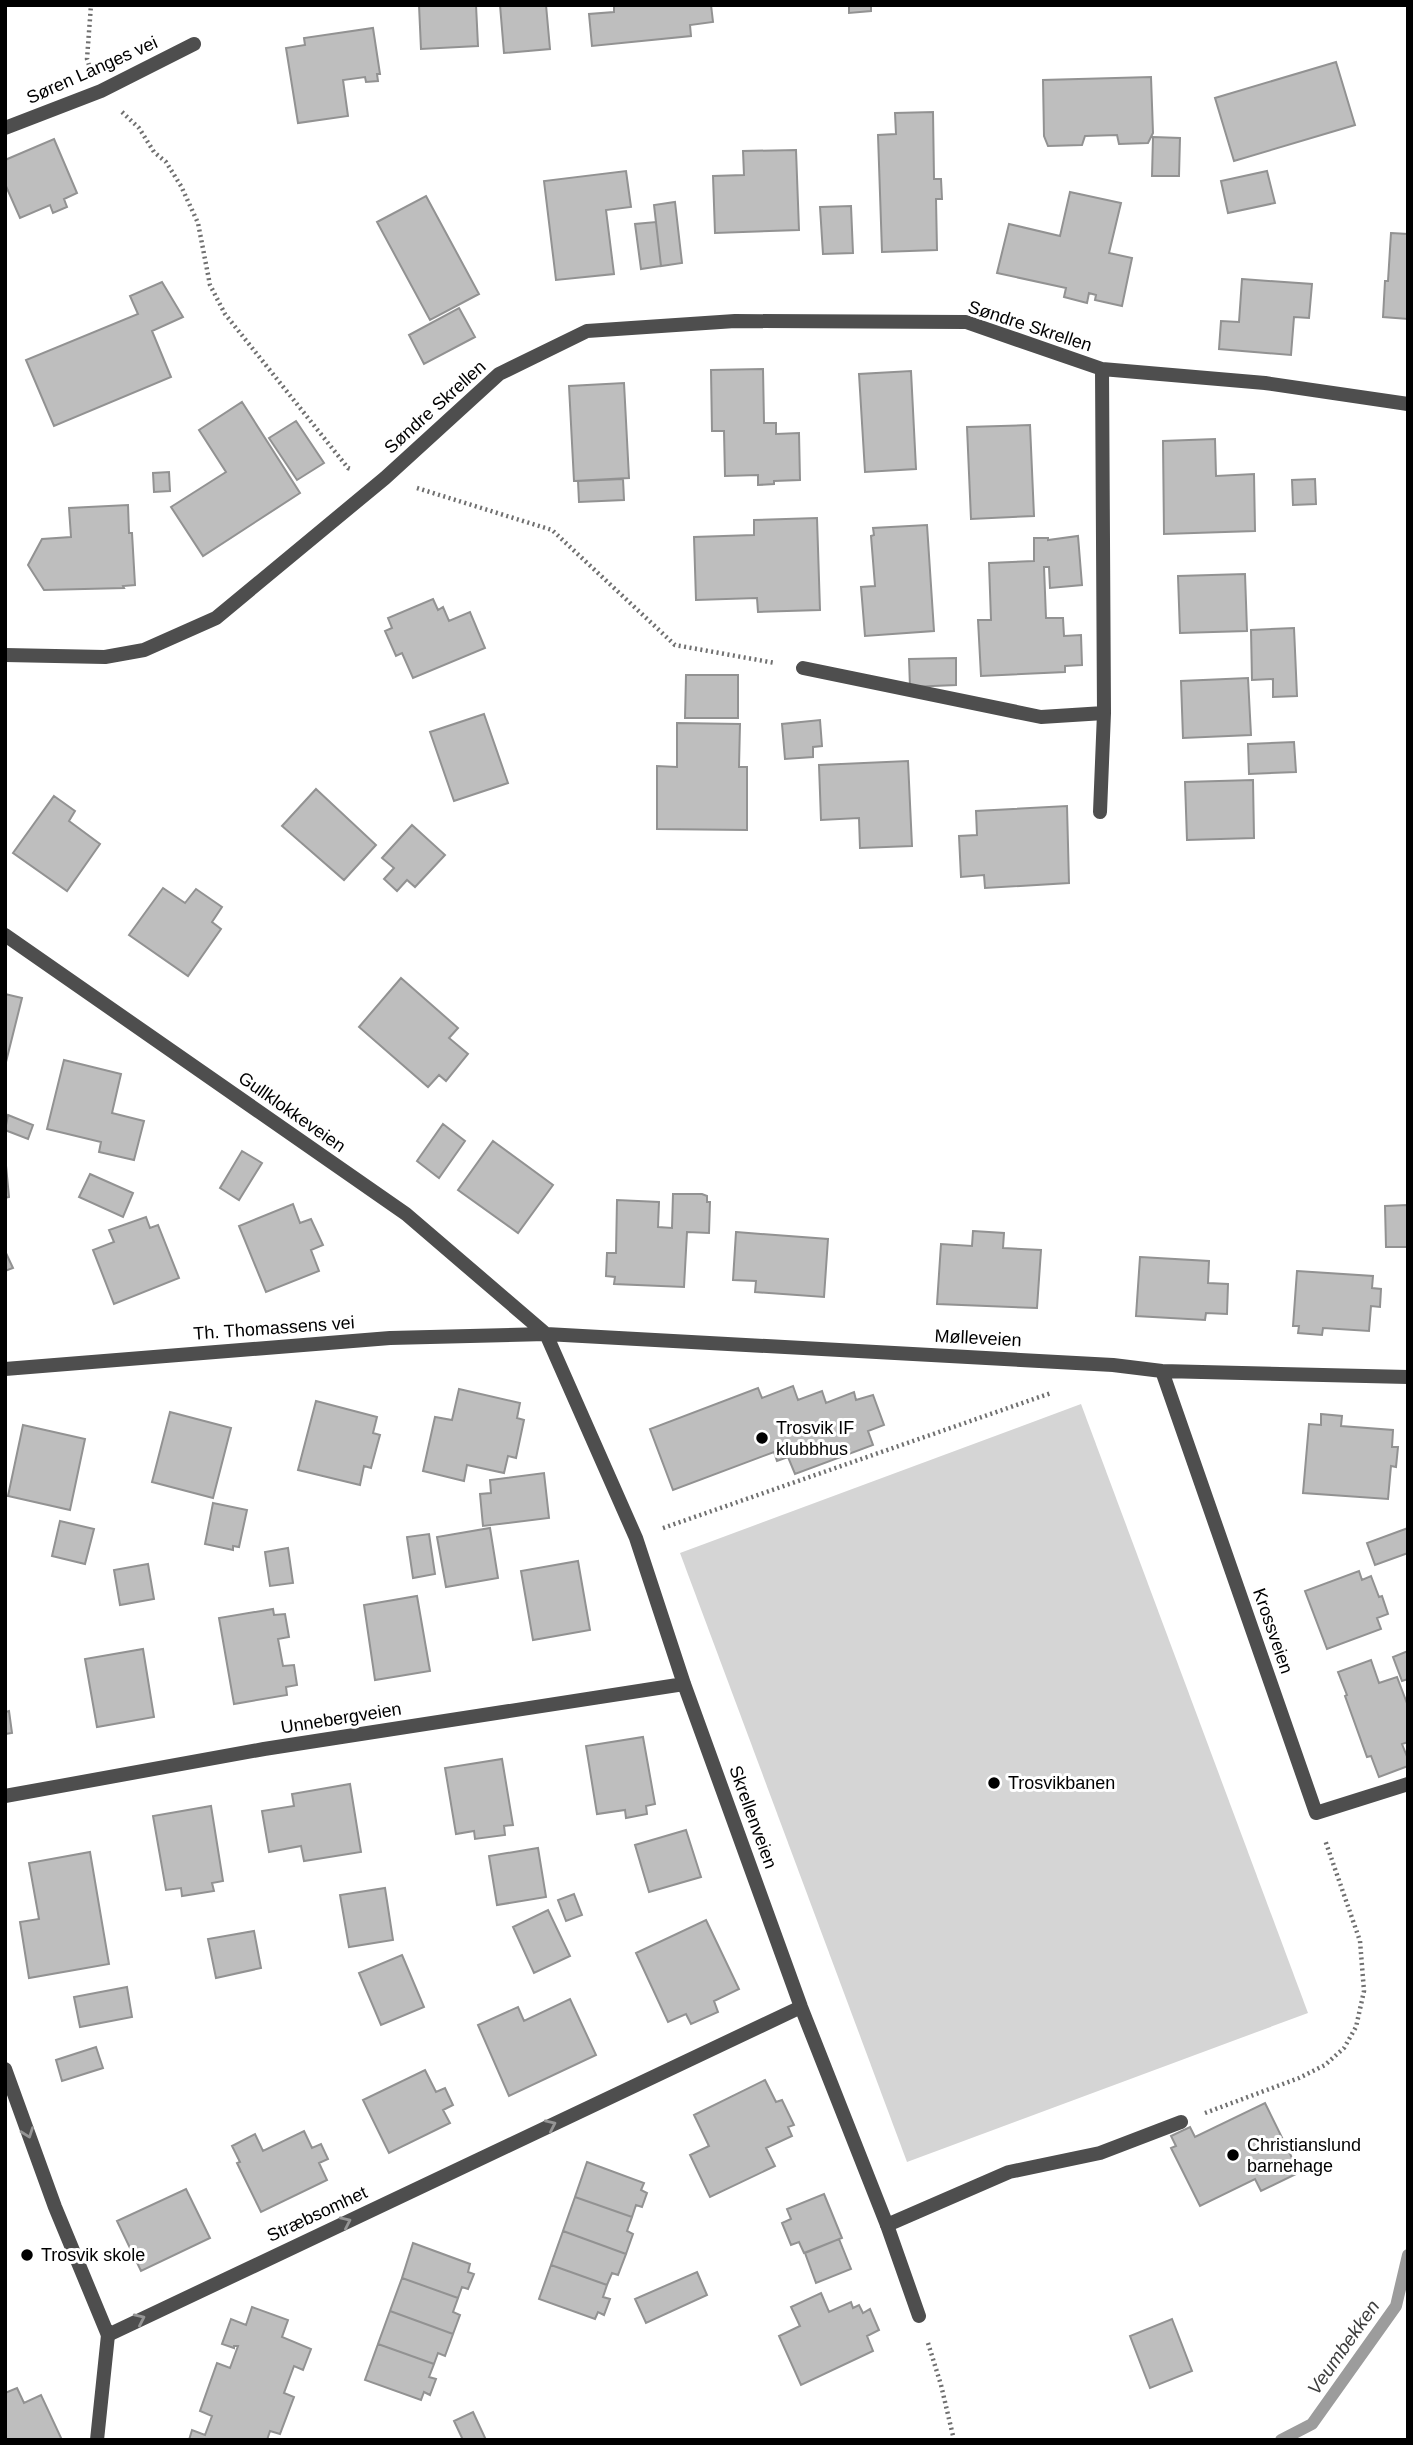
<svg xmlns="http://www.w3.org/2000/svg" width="1413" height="2445" font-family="Helvetica,sans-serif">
<rect width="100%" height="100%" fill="#fff"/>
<path fill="#d5d5d5" d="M1081,1404l227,609 -401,149 -227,-609z"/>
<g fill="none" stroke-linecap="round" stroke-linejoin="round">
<path stroke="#9c9c9c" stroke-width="12" d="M1281,2440l31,-16 84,-118 12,-51"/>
</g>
<path fill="#bebebe" stroke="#929292" stroke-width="2" d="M419,5h57l2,41 -57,3z
M500,5h46l4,44 -46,4z
M614,5h97l2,17 -23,3 1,11 -99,10 -3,-32 25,-2z
M849,5h22v6l-22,2z
M373,28l7,46h-3l1,7 -12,1 -1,-5 -22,3 5,36 -50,7 -12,-75 19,-3 -1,-7z
M1336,62l19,63 -121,36 -19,-63z
M1151,77l2,56 -5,10 -29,1 -2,-9 -32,1 -3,9 -34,1 -4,-10 -1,-56z
M933,112l1,67h7l1,20h-6l1,51 -55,2 -4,-117 18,-1 -1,-21z
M1153,137l27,1 -1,38h-27z
M54,139l23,54 -13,6 3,8 -14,6 -3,-8 -30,13 -15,-34v-24z
M796,150l3,80 -84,3 -2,-57 31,-1 -1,-24z
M626,171l5,36 -25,3 8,64 -58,6 -12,-99z
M1267,171l8,32 -47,10 -7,-32z
M1070,192l51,11 -12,50 23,5 -10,48 -27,-6 1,-5 -7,-2 -2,10 -23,-6 2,-9 -69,-15 12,-49 51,12z
M426,196l53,98 -49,26 -53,-98z
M675,202l7,61 -21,3 -7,-61z
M851,206l2,47 -30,1 -3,-47z
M656,222l5,44 -20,3 -6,-45z
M1391,233l17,1v85l-25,-2 2,-36h3z
M1242,279l70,5 -3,34 -15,-1 -3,38 -72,-6 2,-28 18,1z
M162,282l21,35 -31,14 19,46 -117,49 -28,-66 112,-46 -8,-18z
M459,308l16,29 -51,27 -15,-29z
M763,369l1,54h12v11l23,-1 1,47 -26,1v3l-16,1v-10l-33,1 -1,-45h-12l-1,-61z
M911,371l5,98 -51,3 -6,-98z
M624,383l5,95 -55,3 -5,-95z
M242,402l58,91 -97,63 -32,-49 55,-35 -27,-42z
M296,421l28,42 -27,17 -28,-42z
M1030,425l4,91 -63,3 -4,-92z
M1215,439l1,37 38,-2 1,57 -91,3 -1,-93z
M169,472l1,19 -16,1 -1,-19z
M623,479l1,21 -45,2 -1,-21z
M1315,479l1,25 -23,1 -1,-25z
M128,505l1,28h3l3,52 -12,1 1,2 -80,2 -16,-25 14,-26 29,-2 -2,-29z
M817,518l3,92 -62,2 -1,-14 -61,2 -2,-63 60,-2v-15z
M927,525l7,106 -69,5 -4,-49 14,-1 -4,-50 3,-1 -1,-7z
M1078,536l4,49 -32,3 -1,-21h-5l2,51h17l1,18 17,-1 1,30 -17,1v6l-84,4 -3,-56h13l-2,-57 45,-2v-23h14v2z
M1245,574l2,57 -67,2 -2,-57z
M433,599l5,11 5,-3 6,14 21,-9 15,36 -72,30 -11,-25 -6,3 -11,-25 7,-3 -4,-10z
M1294,628l3,68 -24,1v-18l-21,1 -1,-50z
M956,658v27l-46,2 -1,-28z
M686,675h52v43h-53z
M1248,678l3,57 -68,3 -2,-57z
M484,714l24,69 -54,18 -24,-69z
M820,720l2,26 -9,1v10l-28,2 -3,-35z
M677,723l63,1 -1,43h8v63l-90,-1v-63l20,1z
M1294,742l2,30 -47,2 -1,-30z
M908,761l4,85 -52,2 -1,-30 -38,2 -2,-55z
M1253,780l1,58 -67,2 -2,-58z
M316,789l60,56 -32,35 -62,-54z
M54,796l21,15 -6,10 31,23 -33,47 -54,-38z
M1067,806l2,77 -84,5 -1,-13 -23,2 -2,-41 18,-1 -1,-24z
M412,825l33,30 -30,32 -8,-7 -10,11 -13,-12 10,-11 -12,-10z
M163,888l22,15 11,-14 26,18 -10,15 9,7 -33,47 -59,-41z
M401,978l57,50 -9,10 19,16 -22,27 -7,-6 -11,12 -69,-60z
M5,994l17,4 -17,68z
M64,1060l57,14 -9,39 32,8 -10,39 -35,-8 2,-10 -54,-13z
M8,1115l25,10 -5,14 -23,-9z
M443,1124l22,17 -26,37 -22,-17z
M493,1141l60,44 -35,48 -60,-43z
M242,1151l20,12 -23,37 -19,-12z
M5,1155l4,42 -4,1z
M90,1174l43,19 -10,24 -44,-20z
M673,1194h29l5,2v6h3l-1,31 -22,-1 -3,55 -70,-3 1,-7 -9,-1 1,-23h9l1,-53 42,2 -1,25 14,1z
M293,1204l7,19 11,-4 12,26 -12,5 8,21 -53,21 -27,-66z
M1407,1205v42h-21l-1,-41z
M146,1217l4,11 8,-3 21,53 -65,26 -21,-54 21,-8 -5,-12z
M973,1231l31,2 -1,15 38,2 -4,58 -100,-4 4,-60 31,2z
M736,1232l92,7 -4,58 -69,-5 1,-11 -23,-1z
M5,1251l8,17 -8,3z
M1140,1257l69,4 -1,22 20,1 -1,30 -21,-1 -1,7 -69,-4z
M1297,1271l76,5 -1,12 9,1 -1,18 -9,-1 -2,25 -46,-3 -1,7 -24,-2 1,-7h-6z
M793,1386l5,14 24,-9 4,12 28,-11 2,8 17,-5 11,30 -16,6 5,14 -78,29 -7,-17 -11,4 -3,-9 -101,38 -23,-61 108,-41 4,10z
M459,1389l61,14 -3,15 7,2 -8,38 -8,-2 -4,17 -37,-8 -3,16 -41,-10 12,-54 17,3z
M316,1401l61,16 -4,16 7,2 -9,33 -7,-2 -4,19 -62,-15z
M170,1412l61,16 -18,70 -61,-16z
M1321,1414l21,2 -1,10 52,4 -1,17h6l-2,20 -5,-1 -3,33 -85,-6 6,-69 12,1z
M23,1425l62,14 -15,71 -62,-14z
M544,1473l5,45 -66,8 -3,-32 11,-1 -1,-13z
M213,1503l34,7 -8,37 -6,-1v4l-28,-6z
M60,1521l34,8 -9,35 -33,-8z
M490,1528l8,50 -52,9 -9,-50z
M1408,1528v25l-33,12 -8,-22z
M429,1534l6,40 -22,4 -6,-41z
M288,1548l5,35 -23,3 -5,-34z
M578,1561l12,69 -57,10 -12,-69z
M148,1564l6,35 -34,6 -6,-35z
M1359,1571l3,9 9,-4 8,21 3,-1 6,18 -11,4 4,11 -54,20 -22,-58z
M417,1596l13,75 -55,9 -11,-75z
M273,1609l1,6 11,-1 4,23 -11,2 5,27 11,-1 3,20 -11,2 1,8 -53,9 -15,-86z
M143,1649l11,68 -57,10 -12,-68z
M1408,1651v28l-6,2 -9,-24z
M1371,1660l8,23 18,-6 11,29v36l-6,2 6,15v7l-29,11 -8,-21 -4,1 -22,-61 2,-1 -9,-23z
M9,1711l3,22 -7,1v-22z
M643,1737l12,67 -9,2 1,8 -21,4 -1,-8 -28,4 -11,-68z
M502,1759l11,66 -9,1 1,9 -30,4 -1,-8 -18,3 -11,-66z
M350,1784l11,68 -57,9 -3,-15 -32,6 -7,-41 32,-5 -2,-12z
M211,1806l12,75 -11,2 2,8 -32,5 -1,-8 -15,2 -13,-74z
M686,1830l15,47 -52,15 -14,-47z
M538,1848l8,49 -49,8 -8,-49z
M90,1852l19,112 -80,14 -9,-56 19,-3 -10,-56z
M385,1888l8,52 -44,7 -9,-52z
M574,1894l8,21 -16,6 -8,-21z
M548,1910l22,46 -36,17 -21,-46z
M706,1920l33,69 -25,12 4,11 -27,12 -5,-10 -18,8 -32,-69z
M254,1931l7,37 -45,10 -8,-39z
M402,1955l22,52 -43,18 -22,-52z
M127,1987l5,30 -52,10 -6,-30z
M570,1999l26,56 -87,41 -31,-71 40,-18 6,14z
M96,2047l7,21 -41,13 -6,-21z
M425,2070l11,22 9,-4 8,17 -10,5 7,13 -61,30 -26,-53z
M765,2080l11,22 6,-2 12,25 -6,2 4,9 -26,12 9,18 -65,31 -20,-42 19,-9 -15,-31z
M1265,2103l29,59 -3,1 5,11 -35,17 -6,-12 -55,27 -29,-58 5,-2 -5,-10 19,-9 5,10z
M304,2131l8,17 9,-4 7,15 -9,4 8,17 -66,32 -24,-49 3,-1 -8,-16 23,-12 8,17z
M587,2162l57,21 -3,7 6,3 -5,14 -6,-2 -4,12 -57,-20z
M186,2189l24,49 -69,33 -24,-50z
M824,2194l18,44 -38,15 -5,-11 -8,3 -9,-22 9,-4 -4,-10z
M575,2197l57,20 -5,14 6,3 -7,20 -63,-23z
M563,2231l63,23 -8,21 -6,-2 -5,12 -56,-20z
M839,2239l12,30 -35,14 -11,-30z
M413,2243l57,21 -2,8 6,2 -6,15 -6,-2 -4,11 -56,-20z
M551,2265l56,20 -4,12 7,2 -6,16 -6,-3 -3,7 -56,-20z
M697,2272l10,23 -61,28 -11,-24z
M402,2278l56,20 -5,14 7,3 -7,19 -63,-23z
M821,2293l8,19 22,-10 2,6 6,-3 4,8 7,-4 9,21 -12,6 6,15 -72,34 -22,-49 21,-10 -9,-19z
M252,2307l36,13 -6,17 29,12 -8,21 -9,-4 -10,27 10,4 -14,37 -10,-3 -3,9h-78l3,-10 13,5 7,-19 -12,-5 17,-48 13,5 8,-22h-4v2l-12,-4 9,-25 15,6z
M390,2311l63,23 -8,22 -7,-3 -4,11 -56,-20z
M1172,2319l20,52 -42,17 -20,-52z
M378,2344l56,20 -5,13 7,2 -6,16 -6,-3 -3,8 -56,-20z
M17,2388l7,15 17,-8 21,45h-57v-47z
M473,2412l13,28h-23l-9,-19z"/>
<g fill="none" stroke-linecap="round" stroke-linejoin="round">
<path stroke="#707070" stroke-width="4.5" stroke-dasharray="2 3.5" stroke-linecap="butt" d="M89,65l-2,-6 4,-54
M122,112l17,16 15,24 12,10 15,24 17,37 12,62 15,29 123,154 3,1
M417,488l135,42 123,115 100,18
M663,1528l388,-135
M1205,2113l94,-35 26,-13 19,-17 12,-21 8,-36 -4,-50 -35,-101
M928,2343l13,42 13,55"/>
<path stroke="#4e4e4e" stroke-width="14" d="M887,2225l122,-53 91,-19 81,-31
M97,2440l11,-105"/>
<path stroke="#4e4e4e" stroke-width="14" d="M5,128l96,-37 93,-47
M5,655l100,2 39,-7 72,-32 169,-140 114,-104 88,-43 148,-10 231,1 136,47 163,14 143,21
M803,668l238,49 63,-4
M1100,812l4,-99 -2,-344
M5,935l401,279 140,120 90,204 48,146 117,323 86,218 32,91
M5,1369l385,-31 156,-4 567,31 49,6 246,6
M1162,1371l154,442 92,-29
M5,1796l259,-47 420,-65
M5,2069l50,138 53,128 693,-328"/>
</g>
<defs><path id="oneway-chevron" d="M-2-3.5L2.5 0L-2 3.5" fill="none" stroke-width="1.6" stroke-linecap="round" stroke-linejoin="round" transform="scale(1.75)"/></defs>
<g stroke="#959595">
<use href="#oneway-chevron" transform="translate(551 2125) rotate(-25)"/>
<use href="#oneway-chevron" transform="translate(28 2133) rotate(70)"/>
<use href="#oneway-chevron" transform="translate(346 2222) rotate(-25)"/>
<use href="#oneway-chevron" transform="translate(140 2319) rotate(-25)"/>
</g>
<g fill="#000" stroke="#fff" stroke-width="2.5">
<circle cx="762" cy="1438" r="7"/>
<circle cx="994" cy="1783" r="7"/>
<circle cx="1233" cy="2155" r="7"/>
<circle cx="27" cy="2255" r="7"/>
</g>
<g text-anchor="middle" stroke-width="6" stroke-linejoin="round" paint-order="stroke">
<g font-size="18" fill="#000" stroke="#fff">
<text transform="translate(92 70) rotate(-24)" y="6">Søren Langes vei</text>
<text transform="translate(1030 326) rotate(18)" y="6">Søndre Skrellen</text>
<text transform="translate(435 407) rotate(-42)" y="6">Søndre Skrellen</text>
<text transform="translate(292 1112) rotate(35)" y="6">Gullklokkeveien</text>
<text transform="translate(274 1328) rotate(-4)" y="6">Th. Thomassens vei</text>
<text transform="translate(978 1338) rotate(3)" y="6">Mølleveien</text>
<text transform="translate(1273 1631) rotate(71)" y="6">Krossveien</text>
<text transform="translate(341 1718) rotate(-9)" y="6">Unnebergveien</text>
<text transform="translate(753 1817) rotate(70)" y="6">Skrellenveien</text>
<text transform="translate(317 2214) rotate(-25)" y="6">Stræbsomhet</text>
</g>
<g font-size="18" fill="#000" stroke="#fff" text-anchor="start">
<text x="776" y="1434">Trosvik IF<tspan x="776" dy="21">klubbhus</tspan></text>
<text x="1008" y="1789">Trosvikbanen</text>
<text x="1247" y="2151">Christianslund<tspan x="1247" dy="21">barnehage</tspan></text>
<text x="41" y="2261">Trosvik skole</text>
</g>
<g font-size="19" font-style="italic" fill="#3d3d3d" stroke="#fff">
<text transform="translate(1343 2347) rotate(-55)" y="7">Veumbekken</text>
</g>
</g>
<rect width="1413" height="2445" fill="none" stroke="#000000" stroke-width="14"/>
</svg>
